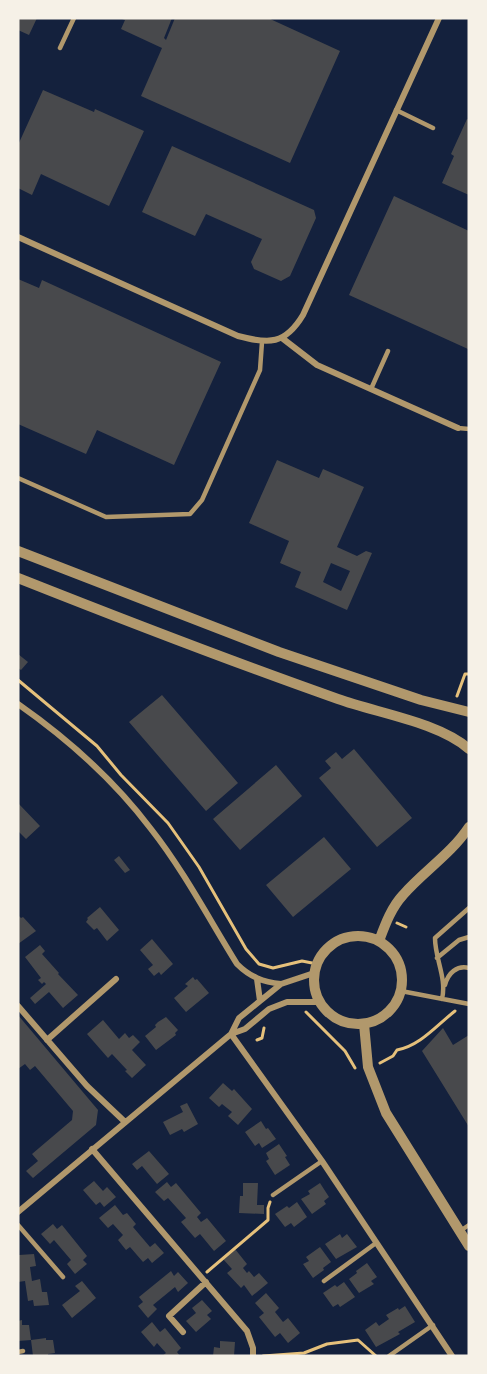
<svg xmlns="http://www.w3.org/2000/svg" width="487" height="1374" font-family="Helvetica,sans-serif">
<rect width="100%" height="100%" fill="#14213d"/>
<path fill="#48494c" fill-rule="evenodd" d="M18,18h19l-8,17 -11,-5z
M119,18h53l-8,20 2,2 9,-22h93l72,33 -50,112 -149,-67 21,-48 -41,-19 4,-9z
M43,90l51,22 1,-3 49,22 -35,75 -68,-32 -9,21 -14,-7v-43z
M467,119l2,1v75l-27,-12 12,-27 -3,-2z
M172,146l142,64 2,8 -26,58 -9,5 -27,-12 -3,-7 11,-23 -56,-25 -11,22 -53,-24z
M394,196l75,35 -1,118 -119,-54z
M18,279l21,9 3,-8 179,82 -47,103 -77,-35 -11,24 -68,-30z
M277,460l42,18 4,-9 41,18 -27,60 20,9 9,-5 6,2 -25,57 -52,-23 6,-15 -21,-9 9,-22 -40,-18zM331,563l19,8 -9,20 -18,-9z
M18,654l10,8 -7,8 -3,-2z
M162,695l76,88 -32,28 -77,-89z
M354,749l58,69 -35,29 -58,-69 12,-10 -6,-7 11,-9 6,7z
M276,765l26,31 -62,54 -27,-31z
M18,803l22,23 -14,13 -8,-8z
M324,837l27,32 -58,48 -27,-32z
M119,856l11,14 -5,3 -11,-13z
M100,907l19,23 -12,11 -10,-13 -3,2 -8,-8 2,-3 -1,-1z
M18,915l3,3 2,-1 13,14 -18,13z
M152,939l21,25 -12,11 -2,-3 -5,4 -6,-7 5,-4 -13,-15z
M40,945l5,6 -3,3 17,19 -1,1 20,21 -15,13 -14,-16 -14,12 -5,-6 16,-14 -2,-2 -2,2 -4,-4 3,-2 -16,-21z
M193,977l2,3 2,-1 12,14 -23,19 -12,-14 14,-12 -3,-2z
M18,1015l80,95 -2,15 -63,53 -7,-7 12,-10 -6,-7 40,-34 1,-9 -38,-45 -5,4 -5,-6 -7,5z
M166,1017l12,13 -3,3 1,2 -20,15 -11,-14 11,-9 -1,-2 3,-3z
M103,1020l16,19 6,-6 4,5 4,-3 7,7 -8,8 14,15 -14,13 -7,-7 2,-1 -15,-16 -4,4 -21,-24z
M443,1028l10,17 16,-10v92l-47,-76z
M223,1083l9,8 2,-2 18,20 -14,16 -10,-9 4,-4 -10,-8 -3,3 -10,-9z
M187,1103l11,21 -14,8 -2,-3 -12,6 -7,-13 20,-10 -3,-6z
M261,1121l5,8 2,-1 8,11 -14,9 -3,-5 -4,3 -10,-14z
M279,1144l8,12 -2,1 5,8 -15,10 -9,-14 3,-2 -3,-6z
M149,1151l20,23 -12,10 -15,-18 -5,4 -5,-6z
M94,1181l9,10 4,-4 9,10 -12,10 -4,-5 -4,3 -13,-15z
M167,1182l4,5 5,-4 25,30 -4,4 4,5 6,-4 19,23 -12,10 -14,-17 -5,4 -14,-16 5,-4 -18,-20 -4,3 -9,-9z
M243,1183h15l-1,22h7v9l-25,-1 1,-17h3z
M320,1183l9,14 -5,4 2,3 -14,10 -11,-15 9,-5 -2,-3z
M297,1202l10,15 -13,10 -3,-4 -6,4 -10,-13 12,-8 2,2z
M115,1205l8,10 4,-2 9,11 -3,3 17,20 5,-4 9,10 -12,10 -4,-5 -5,4 -13,-15 -4,3 -8,-10 5,-5 -10,-11 -5,4 -9,-10z
M53,1224l4,5 5,-4 25,31 -4,4 4,4 -12,10 -8,-10 4,-4 -17,-20 -4,4 -9,-10z
M340,1234l2,4 5,-4 10,13 -21,12 -11,-15z
M320,1247l11,15 -8,6 1,2 -11,8 -10,-14 6,-3 -3,-4z
M235,1249l12,15 -4,4 4,5 2,-2 5,6 5,-4 9,10 -16,13 -8,-11 -3,3 -14,-15 5,-4 -9,-10z
M34,1254l2,12 -6,1 2,14 8,-2 2,13h5l2,13 -15,1 -1,-6 -5,1 -3,-20 -7,1 1,-27z
M367,1263l10,14 -6,4 3,3 -15,9 -10,-14 8,-6 -1,-2z
M171,1271l3,5 4,-4 10,11 -10,9 -3,-5 -22,18 4,4 -9,9 -10,-12 5,-4 -4,-5z
M82,1281l14,17 -24,20 -10,-13 18,-14 -5,-5z
M344,1282l11,15 -15,10 -2,-3 -5,3 -10,-14 12,-8 2,2z
M266,1293l13,15 -4,4 8,10 5,-4 12,15 -12,10 -8,-10 -5,4 -16,-20 5,-4 -9,-10z
M202,1300l10,11 -5,4 4,4 -15,13 -10,-11 10,-8 -4,-5z
M405,1306l10,16 -17,10 2,2 -24,13 -11,-17 11,-8 3,4 10,-7 -3,-4 12,-7 1,2z
M22,1320v5h7l2,15 15,-2v2h7l2,13 -7,1v2h-15l-2,-16 -13,1v-20z
M152,1322l8,10 5,-4 16,20 -4,4 3,4h-18l4,-3 -9,-10 -3,4 -13,-15z
M220,1341l15,1 -1,14h-21l1,-9 6,1z"/>
<g fill="none" stroke-linecap="round" stroke-linejoin="round">
<path stroke="#e5c07b" stroke-width="3" d="M18,680l79,66 24,29 47,48 31,44 47,82 13,15 14,4 29,-7 10,2
M457,696l8,-22h4
M397,923l9,4
M306,1012l39,39 10,17
M257,1040l5,-2 2,-10
M380,1063l13,-7 4,-6c23,-4 40,-25 58,-39
M207,1272l61,-52v-12l2,-6
M263,1356l41,-3 23,-9 31,-4 18,16"/>
<path stroke="#b1986c" stroke-width="4.5" d="M60,48l14,-30
M396,110l37,18
M371,389l17,-38
M458,428l11,1
M18,478l88,39 84,-3 12,-14 58,-130 2,-28
M437,958l22,-18 10,-3
M445,985c3,-12 12,-20 24,-17
M401,991l68,13
M442,999c5,-21 -7,-40 -7,-61l34,-30
M273,1195l49,-34
M18,1225l45,52
M460,1231l9,-6
M324,1281l52,-38
M18,1352l5,-1
M389,1356l44,-31"/>
<path stroke="#b1986c" stroke-width="6" d="M18,237l220,99c31,8 47,9 65,-21l136,-297
M282,338l35,27 141,63
M18,704c50,35 96,76 133,125 33,42 58,90 86,135 13,13 26,18 44,20
M257,979l3,22
M18,1006l69,80 37,35
M231,1034l91,127 130,195
M231,1034l8,-16 42,-34 33,-11
M47,1040l69,-61
M92,1149l155,182 6,17v8
M18,1212l213,-178 14,-5 24,-20 18,-7h32
M183,1332l-14,-16 37,-34"/>
<path stroke="#b1986c" stroke-width="10" d="M18,551l261,101 142,48 48,12
M18,578c106,42 212,83 320,121 39,14 100,23 131,50
M314 980a44 44 0 1 1 88 0a44 44 0 1 1-88 0Z
M379,941c6,-16 12,-33 24,-46 21,-24 48,-41 66,-68
M364,1024l4,43 18,46 83,133"/>
</g>
<rect width="487" height="1374" fill="none" stroke="#f6f1e7" stroke-width="39"/>
</svg>
